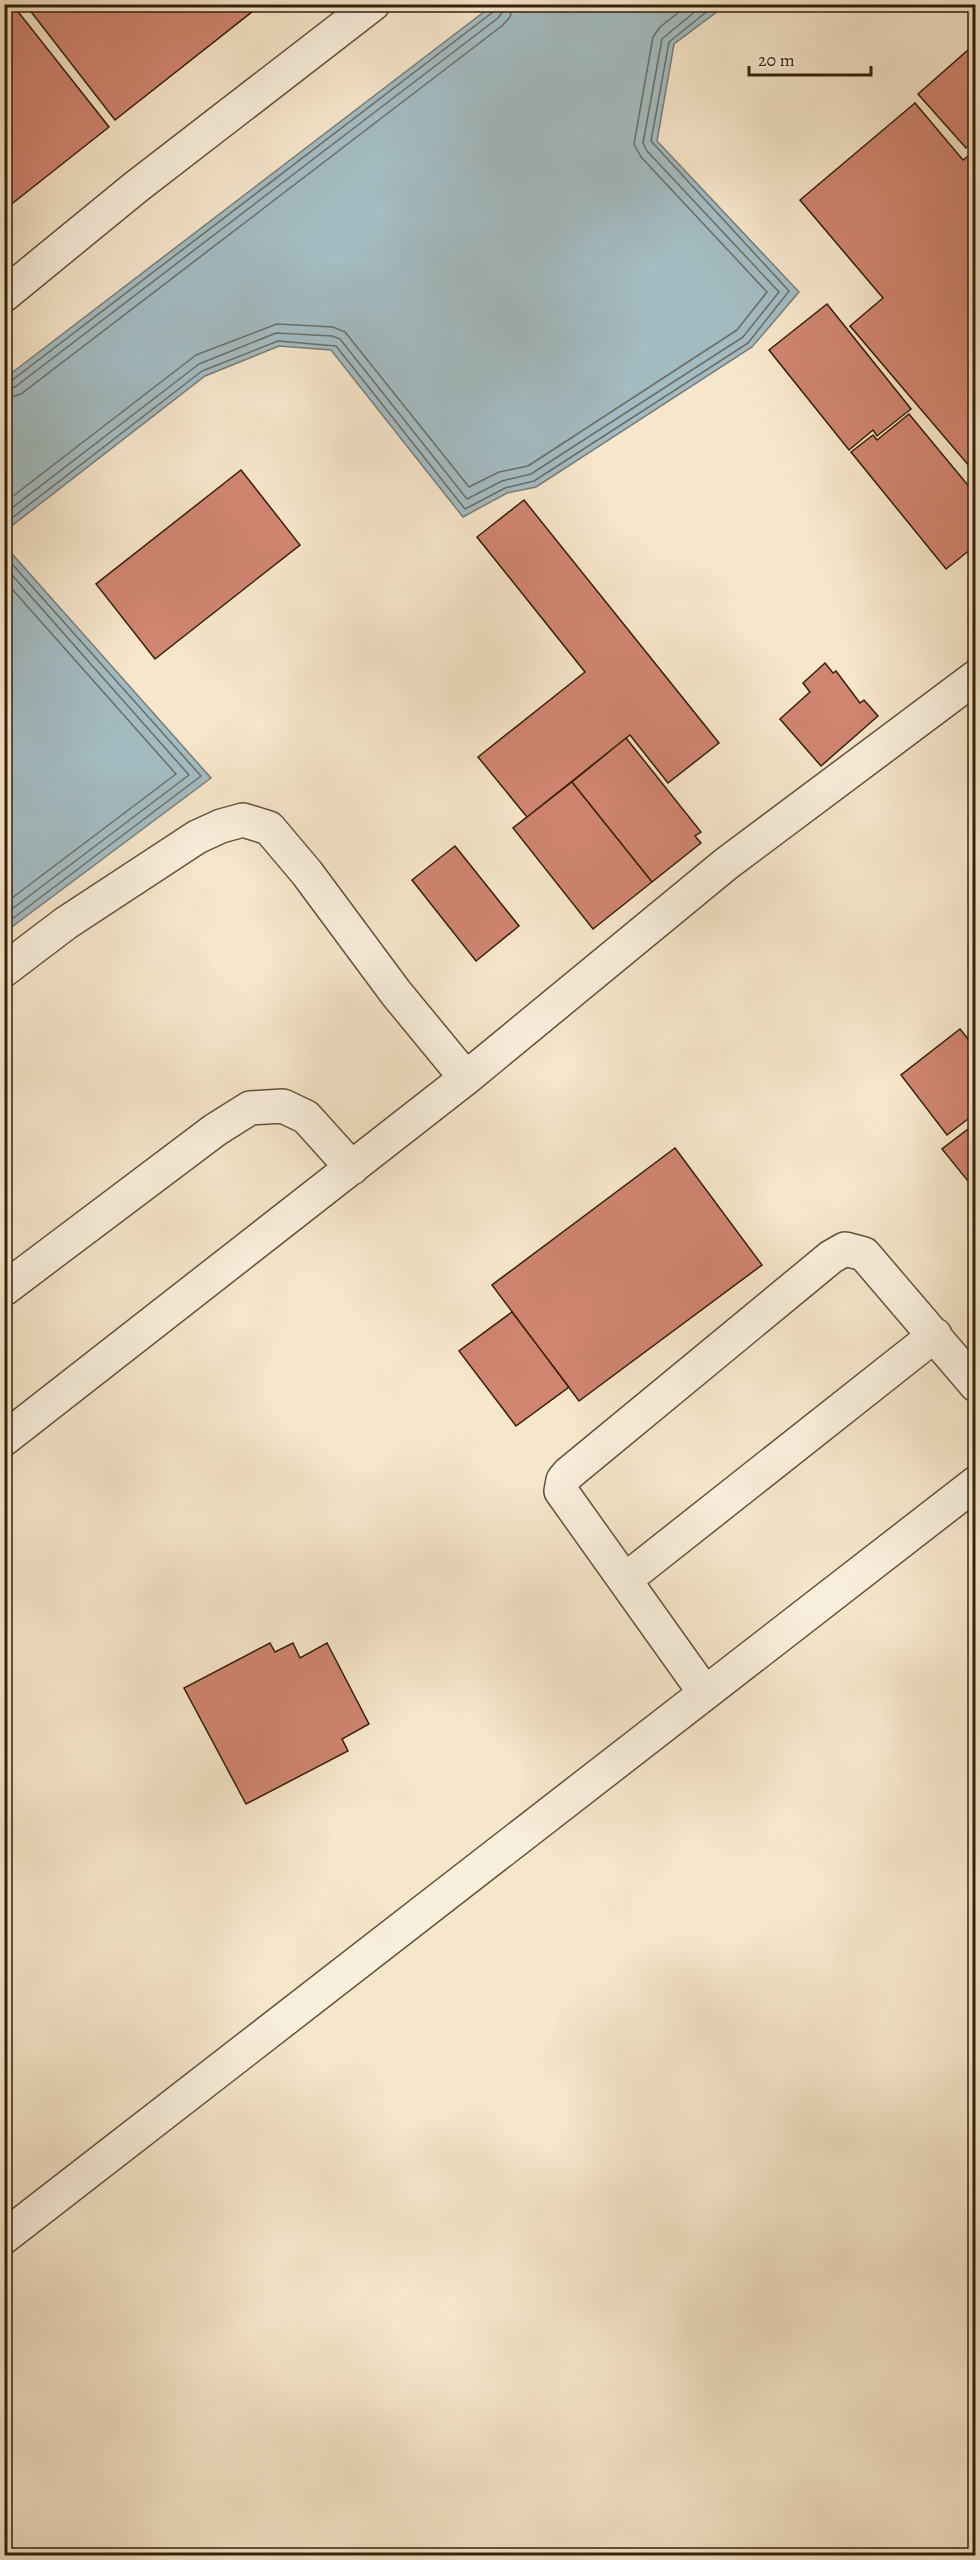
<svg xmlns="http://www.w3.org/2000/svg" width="980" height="2560" font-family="Alegreya,serif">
<rect width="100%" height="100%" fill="#f6e6ca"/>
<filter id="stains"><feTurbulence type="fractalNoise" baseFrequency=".00333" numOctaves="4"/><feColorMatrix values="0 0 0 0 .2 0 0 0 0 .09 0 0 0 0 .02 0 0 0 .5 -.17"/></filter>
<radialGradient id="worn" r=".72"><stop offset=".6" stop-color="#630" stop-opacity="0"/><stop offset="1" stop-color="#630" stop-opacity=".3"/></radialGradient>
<path fill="#a3bcc2" stroke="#767e77" stroke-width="1.5" d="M493,5h233l-52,39 -17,97 142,151 -47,55 -216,140 -29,6 -44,24 -132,-167 -52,-4 -74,30 -200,155v-153z
M5,546l206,232 -206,154h-1z"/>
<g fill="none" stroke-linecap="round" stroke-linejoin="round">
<path stroke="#6a6e64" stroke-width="1.5" d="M4,383l7,-2 482,-369 3,-8
M4,390l11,-3 483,-369 5,-7 1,-7
M4,399l17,-5 482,-369 7,-8 3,-13
M4,503l192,-148 81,-31 56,3 12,5 124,155 30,-15 29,-6 209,-136 30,-38 -126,-135 -7,-13 19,-107 7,-10 29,-23
M4,514l195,-150 77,-31 56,3 8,3 127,160 35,-18 29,-7 212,-137 36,-45 -132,-141 -4,-8 19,-104 42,-35
M4,524l198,-153 76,-30 58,5 129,163 40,-21 29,-7 214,-138 41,-52 -138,-150 18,-99 47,-38
M4,555l197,221 -197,149
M4,566l185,209 -185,140
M4,580l172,194 -172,130"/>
</g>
<path fill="#d08571" stroke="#322007" stroke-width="1.5" d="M4,4h8l97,123 -105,83z
M25,4h237l-147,116z
M976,43v97l-10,8 -48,-54z
M915,103l48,57 13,-10v324l-126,-148 33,-28 -83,-98z
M827,304l84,105 -34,27 -4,-6 -24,20 -80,-100z
M909,414l67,81v50l-30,24 -95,-117 22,-17 4,5z
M241,470l59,75 -145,114 -59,-75z
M524,500l195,243 -51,40 -38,-48 -103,82 -49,-60 107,-85 -108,-135z
M825,663l8,10 3,-2 24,32 4,-3 14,16 -57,50 -41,-47 30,-27 -7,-9z
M626,738l75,94 -6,4 6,7 -49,39 -80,-100z
M572,782l80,100 -59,47 -80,-101z
M455,846l64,80 -43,35 -64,-81z
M960,1029l16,20v64l-29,22 -46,-60z
M976,1123v68l-34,-42z
M675,1148l87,117 -183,136 -87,-116z
M512,1312l57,75 -53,39 -57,-75z
M270,1643l5,9 18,-9 7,15 27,-15 42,81 -27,15 6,12 -102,53 -62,-116z"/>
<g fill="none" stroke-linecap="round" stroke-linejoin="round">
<defs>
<path id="minor" d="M4,295l132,-108 237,-183
M4,970l62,-47 131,-86 24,-11 22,-6 26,8 38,45 89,120 70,85
M4,1289l211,-159 35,-22 33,-2 23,11 46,51
M4,1439l462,-361 260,-214 250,-187
M625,1580l310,-245
M705,1693l-144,-202 2,-11 5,-6 263,-217 14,-8 19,5 112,131
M4,2237l972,-754"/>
</defs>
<use href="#minor" stroke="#635238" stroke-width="36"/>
<use href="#minor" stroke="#f9efdd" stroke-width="33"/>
</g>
<rect width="980" height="2560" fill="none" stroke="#f6e6ca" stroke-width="24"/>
<rect x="6" y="6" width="968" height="2548" fill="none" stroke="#322007" stroke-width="3"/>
<rect x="12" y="12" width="956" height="2536" fill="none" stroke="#322007" stroke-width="1.5"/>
<path d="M749 66v9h122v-9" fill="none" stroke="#322007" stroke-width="3"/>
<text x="758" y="66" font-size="18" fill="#322007" stroke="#f9efdd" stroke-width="4.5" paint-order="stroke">20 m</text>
<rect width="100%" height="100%" filter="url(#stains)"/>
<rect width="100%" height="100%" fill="url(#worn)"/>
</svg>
